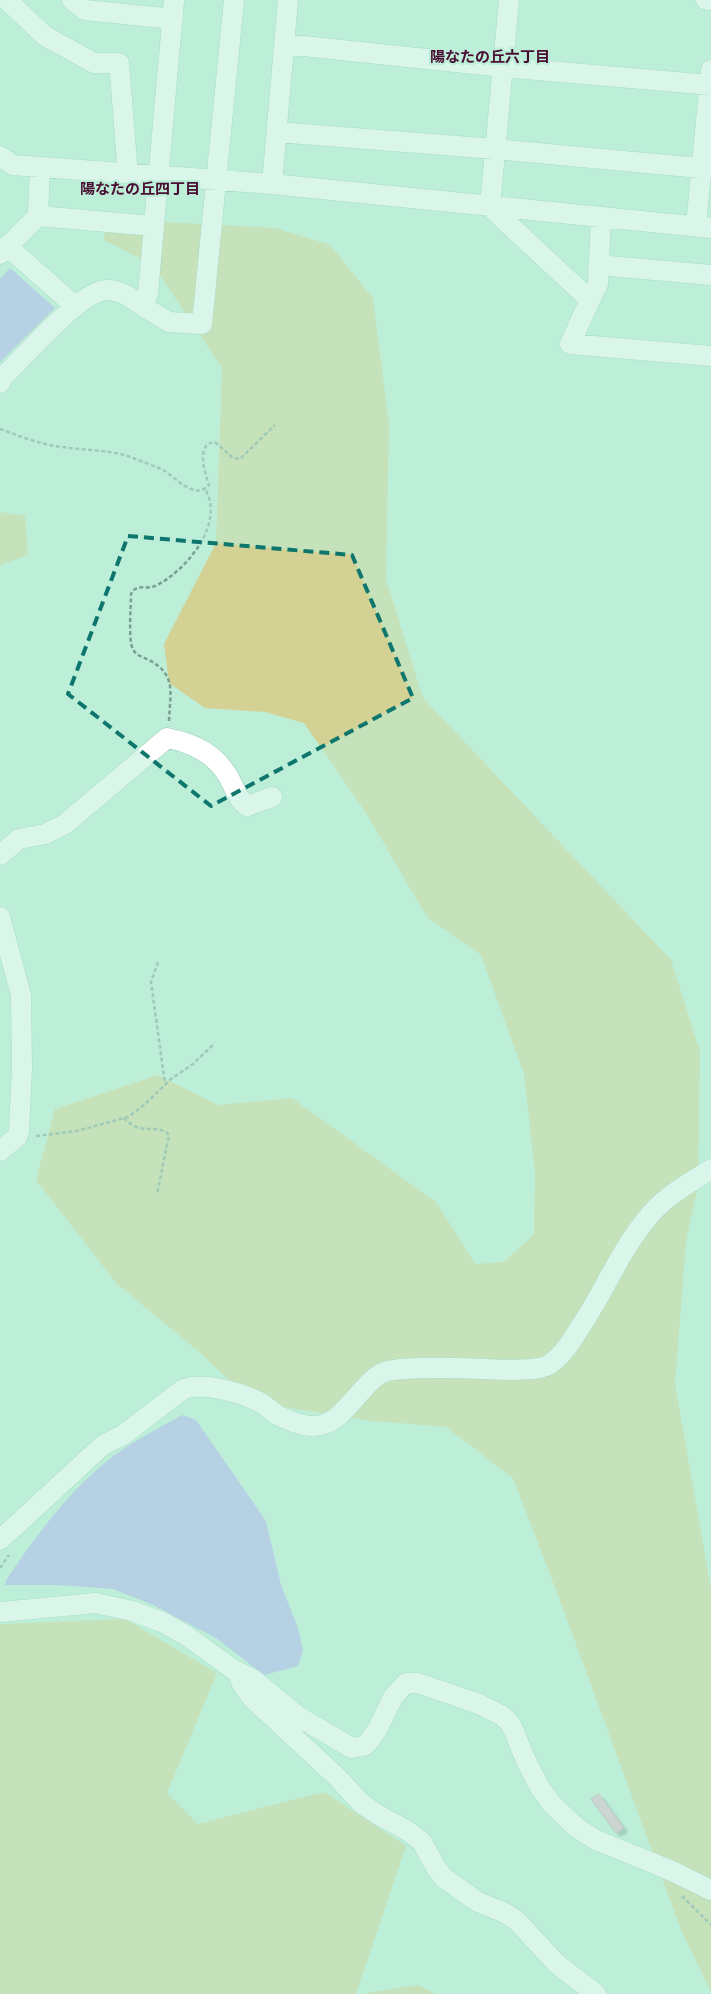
<svg xmlns="http://www.w3.org/2000/svg" width="711" height="1994" font-family="'Fira Sans Condensed','Noto Sans JP',sans-serif">
<defs>
<filter id="shadow"><feDropShadow dx="4" dy="4" stdDeviation="1" flood-color="#0004"/></filter>
</defs>
<rect width="100%" height="100%" fill="#bceed8"/>
<path fill="#d3d294" d="M107,219l168,9 55,17 43,53 16,126 -3,155 37,119 248,262 29,92 -2,134 -12,55 -11,143 36,205v403l-30,-62 -123,-335 -45,-117 -67,-51 -82,-7 -112,-18 -54,-51 -81,-67 -81,-104 19,-71 103,-34 60,30 74,-7 145,105 38,61 29,-2 30,-28 1,-63 -11,-97 -43,-119 -54,-38 -61,-104 -62,-90 -39,-11 -60,-4 -36,-25 -5,-39 52,-101 6,-175 -69,-103 -49,-25z
M0,512l25,4 3,39 -28,10z
M125,1619l92,54 -50,120 31,31 126,-32 82,54 -50,148h-356v-370z
M418,1985l18,9h-75z"/>
<path fill="#b2aef2" d="M10,268l45,40 -55,54v-83z
M182,1415l14,5 70,101 15,64 17,43 5,22 -5,16 -34,9 -48,-37 -63,-33 -40,-16 -55,-4h-53l1,-5c34,-50 72,-102 123,-135 17,-10 35,-20 53,-30z"/>
<path fill="#e3b6cd" stroke="#c499af" filter="url(#shadow)" d="M599,1794l25,34 -8,5 -25,-34z"/>
<g fill="none" stroke-linecap="round" stroke-linejoin="round">
<defs>
<path id="minor" d="M7,0l38,36 49,27h25l9,111
M72,0l13,10 88,9
M509,0l-19,207 100,93 -20,44 141,12
M706,0h5
M284,44l219,23 208,18
M277,132l218,17 216,20
M0,156l13,9 259,19 439,44
M272,184l16,-184
M38,216l116,10
M696,226l15,-156
M7,246l68,60
M0,254l38,-38 2,-49
M598,265l113,10
M590,300l8,-16 3,-67
M144,307l25,15 33,2 32,-324
M0,383l2,-5c21,-20 77,-86 104,-88 14,-1 27,9 38,17l4,-14 26,-293
M0,855l19,-16 26,-5 20,-10 102,-86c26,5 47,15 61,38 6,10 9,23 19,30l25,-9
M0,917l21,78 1,73 -3,63 -2,6 -17,14
M0,1540l103,-95 20,-10 59,-45c19,-9 55,2 73,10 9,3 15,10 22,15 11,5 24,11 36,11 29,1 45,-39 67,-52 18,-11 110,-4 136,-4 10,-1 25,0 34,-6 12,-8 22,-23 29,-35 24,-35 40,-76 66,-108 19,-25 40,-35 66,-52
M0,1612l96,-9 36,8 30,11 25,14 47,34 20,10 45,37 53,31 12,-2 5,-5 8,-11 16,-33 13,-14h12l61,21 22,11 8,7 4,7 14,34 13,25 12,16 25,24 19,12 76,31 39,19
M238,1672l4,12 11,15 84,78 25,27 18,12 28,15 14,11 14,26 8,10 34,24 27,11 12,8 40,43 39,30"/>
</defs>
<use href="#minor" stroke="#95c6b1" stroke-width="21"/>
<path stroke="#7aa090" stroke-width="2.5" stroke-dasharray="4 2.5" stroke-linecap="butt" d="M0,429c20,7 41,16 62,18 26,4 51,2 76,13 8,3 17,6 25,10 12,7 32,31 46,15 -4,-12 -14,-42 6,-43l18,16 7,1 35,-34
M169,721c1,-28 8,-46 -20,-61 -6,-3 -14,-5 -16,-11 -5,-8 -2,-44 -2,-55 6,-11 14,-4 24,-8 30,-14 71,-62 50,-97
M158,962l-7,20 14,102
M124,1118c3,3 6,6 10,8 11,6 27,-1 35,9l-12,59
M36,1136l41,-5 51,-14 15,-11 28,-27 22,-15 20,-19
M0,1568l9,-13
M682,1896l29,29"/>
<use href="#minor" stroke="#fff" stroke-width="20"/>
</g>
<path d="M0 0H711V1994H0ZM128,536l224,19 61,143 -202,108 -143,-112z" fill="#bceed8" fill-opacity=".55" fill-rule="evenodd"/>
<path fill="none" stroke="#0f766e" stroke-width="4" stroke-dasharray="10 6" stroke-linejoin="round" d="M128,536l224,19 61,143 -202,108 -143,-112z"/>
<g text-anchor="middle" stroke-width="4.5" stroke-linejoin="round" paint-order="stroke">
<g font-size="15" font-weight="bold" fill="#490c32" stroke="#bceed8">
<text x="490" y="62">陽なたの丘六丁目</text>
<text x="140" y="194">陽なたの丘四丁目</text>
</g>
</g>
</svg>
